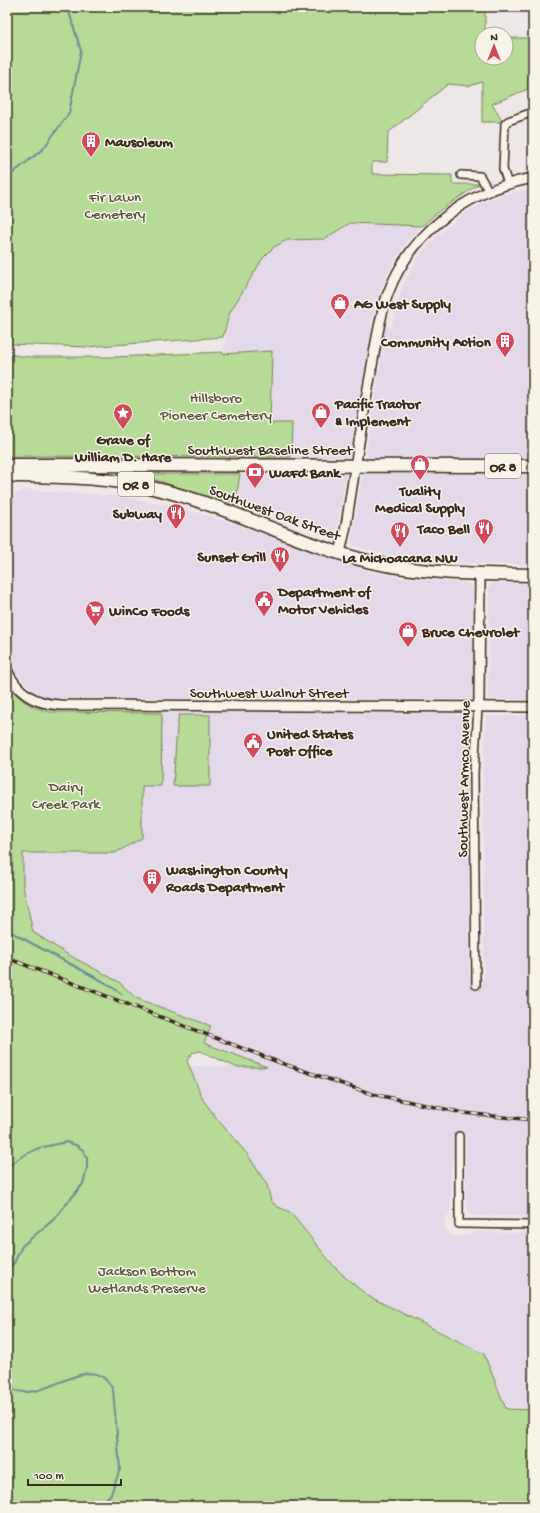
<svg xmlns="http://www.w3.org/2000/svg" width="540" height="1513" font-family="'Gochi Hand',sans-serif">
<rect width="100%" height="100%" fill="#eee7e8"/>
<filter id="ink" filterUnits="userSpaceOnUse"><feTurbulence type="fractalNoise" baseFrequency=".025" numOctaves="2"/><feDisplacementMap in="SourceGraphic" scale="8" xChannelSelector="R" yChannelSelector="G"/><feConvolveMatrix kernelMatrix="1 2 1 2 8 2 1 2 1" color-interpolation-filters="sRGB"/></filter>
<g filter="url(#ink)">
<path fill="#e4d9e8" d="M533,188v271l-164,-1 -3,-5 18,-113 -12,1 -23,116h-58l1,-34h-22l2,-72 -49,3 7,-42 33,-54 11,-11 12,-7 38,-1 26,-16 72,3 -15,16 -19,30 -10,26 -8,30 21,-1 12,-42 16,-29 20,-22 27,-22 21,-11 24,-8z
M240,474l106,1 -10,56 -12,3 -88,-34z
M363,474h170v90h-44l-59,-3 -50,-8 -29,-8z
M25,490l93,6 68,13 40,12 141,50 33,6 66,6 4,2 3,5v109l-417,-1 -16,-3 -12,-9 -12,-15 -5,-17v-86l2,-67 1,-5 4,-4z
M494,583l39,1v116l-45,-1 1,-111 1,-3z
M160,711l305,3 3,1 1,2v261h15l-1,-205 3,-57h47v500h-58l-5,-2 -4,-11 -1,-69h-9l-1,19 -4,17v40l-6,10 -1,3 4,11 9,3 19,-5 57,1v177l-27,-1 -22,-55 -116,-58 -22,-18 -56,-66 -12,-5 -7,-6 -4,-16 -19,-30 -30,-35 -15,-20 -15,-34 78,1 -62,-25 7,-16 -75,-28 -17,-16 -52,-28 -34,-22 -10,-46v-33h92l26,-67 21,-71z"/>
<path fill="#b5db96" stroke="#78825a" d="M7,7h478v27h-3v24h24v-20h27v29h-4l-1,22 -36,15 10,17 -1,1h-19v-40l-13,4 -21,-2 -60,49 -1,29h-15v12l80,1v9h27l-40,27 -17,15 -72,-3 -26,16 -37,1 -13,7 -11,11 -33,54 -7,25 -137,10 -77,-3 -2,-1z
M272,351l-2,72h22l-1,34 -284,-1v-102l22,3h86l107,-5 1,2z
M121,474h119l-5,32 -76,-25z
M7,684c11,15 24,24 43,28l110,1 2,2 -1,71h-19v52l-27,15h-92v33l10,46 34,22 52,28 17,16 75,28 -7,17 63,24h-31l-36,-16 -8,2 -5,8 16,39 15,20 30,35 19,30 4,16 7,6 12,5 43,53 13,13 22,18 116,58 22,55 27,1v96h-526z
M179,715h31v71h-37l4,-60z"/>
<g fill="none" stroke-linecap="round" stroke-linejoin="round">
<path stroke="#6a8f99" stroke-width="2" d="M7,181l6,-8 30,-24 26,-36 12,-62 -12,-39v-5
M7,930l97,52 18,12
M7,1167l17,-12 15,-7 27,-6 10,3 7,5 4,8v10l-4,16 -30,36 -31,26 -8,17 -7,7
M7,1387c37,23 83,-43 106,3l7,79 -9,25 -12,12"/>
<defs>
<path id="minor" d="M461,175l19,1 8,14
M508,184l-5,-15 2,-45 3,-3 25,-9
M476,985l-2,-212 4,-66
M459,1136v88l74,1"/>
<path id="tertiary" d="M340,553l6,-27c7,-46 14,-92 22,-138 6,-30 9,-62 19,-92 23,-64 81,-106 146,-118
M7,670c10,23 29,34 53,35l473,2
M478,707l1,-8 1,-125"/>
<path id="trunk" d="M7,468l7,-3h35l484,1
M7,472l8,4c50,0 100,2 150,15 70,18 135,54 206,71 53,12 107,12 162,13"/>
</defs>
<use href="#minor" stroke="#3b2a1e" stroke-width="10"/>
<use href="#tertiary" stroke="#3b2a1e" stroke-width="12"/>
<use href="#trunk" stroke="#3b2a1e" stroke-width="15"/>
<use href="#minor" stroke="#f7f3e8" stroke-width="7"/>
<use href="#tertiary" stroke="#f7f3e8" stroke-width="9"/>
<use href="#trunk" stroke="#f7f3e8" stroke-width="12"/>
<defs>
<path id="rail" d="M7,958l271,104 94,32 92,19 69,7"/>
</defs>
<use href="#rail" stroke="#3b2a1e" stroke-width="3.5"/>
<use href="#rail" stroke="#f7f3e8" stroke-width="2" stroke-dasharray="6" stroke-linecap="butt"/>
</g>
</g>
<defs>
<symbol id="building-pin" viewBox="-11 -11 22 30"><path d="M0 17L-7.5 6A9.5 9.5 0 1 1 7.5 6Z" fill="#d1495b" stroke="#f7f3e8"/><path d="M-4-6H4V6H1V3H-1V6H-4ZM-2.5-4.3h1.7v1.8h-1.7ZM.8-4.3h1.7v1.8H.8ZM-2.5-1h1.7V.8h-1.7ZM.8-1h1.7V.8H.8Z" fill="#fff"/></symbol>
<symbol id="shop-pin" viewBox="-11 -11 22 30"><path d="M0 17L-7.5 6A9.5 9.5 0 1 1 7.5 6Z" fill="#d1495b" stroke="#f7f3e8"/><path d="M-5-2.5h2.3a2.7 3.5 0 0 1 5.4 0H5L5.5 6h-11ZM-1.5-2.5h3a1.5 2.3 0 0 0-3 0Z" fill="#fff"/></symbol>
<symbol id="sight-pin" viewBox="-11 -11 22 30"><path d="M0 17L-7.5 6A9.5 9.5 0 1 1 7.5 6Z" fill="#d1495b" stroke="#f7f3e8"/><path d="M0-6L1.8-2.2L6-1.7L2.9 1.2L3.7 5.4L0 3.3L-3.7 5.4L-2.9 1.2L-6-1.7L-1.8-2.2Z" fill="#fff"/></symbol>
<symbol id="bank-pin" viewBox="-11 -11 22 30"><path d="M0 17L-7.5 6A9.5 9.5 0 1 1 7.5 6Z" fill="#d1495b" stroke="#f7f3e8"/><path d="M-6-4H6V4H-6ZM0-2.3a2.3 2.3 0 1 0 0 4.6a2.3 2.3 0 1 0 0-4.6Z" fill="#fff"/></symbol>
<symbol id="restaurant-pin" viewBox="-11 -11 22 30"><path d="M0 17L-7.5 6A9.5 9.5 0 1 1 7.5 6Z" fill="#d1495b" stroke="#f7f3e8"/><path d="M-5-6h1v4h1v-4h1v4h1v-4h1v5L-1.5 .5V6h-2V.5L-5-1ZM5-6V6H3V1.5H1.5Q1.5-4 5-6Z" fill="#fff"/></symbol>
<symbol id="civic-pin" viewBox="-11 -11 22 30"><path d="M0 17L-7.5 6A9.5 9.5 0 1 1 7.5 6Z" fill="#d1495b" stroke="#f7f3e8"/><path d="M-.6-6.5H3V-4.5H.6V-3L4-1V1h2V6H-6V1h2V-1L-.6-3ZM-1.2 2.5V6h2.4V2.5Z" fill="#fff"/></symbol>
<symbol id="supermarket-pin" viewBox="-11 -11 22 30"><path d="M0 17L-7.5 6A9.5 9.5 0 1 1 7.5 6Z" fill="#d1495b" stroke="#f7f3e8"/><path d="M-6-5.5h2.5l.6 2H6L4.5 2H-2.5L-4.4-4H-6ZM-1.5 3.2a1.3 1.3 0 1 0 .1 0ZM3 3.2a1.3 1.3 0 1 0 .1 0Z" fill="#fff"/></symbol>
</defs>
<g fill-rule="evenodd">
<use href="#building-pin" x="80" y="130" width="22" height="30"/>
<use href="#shop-pin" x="329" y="292" width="22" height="30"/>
<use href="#building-pin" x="494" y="330" width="22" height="30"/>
<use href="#shop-pin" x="310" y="401" width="22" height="30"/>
<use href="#sight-pin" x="112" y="402" width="22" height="30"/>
<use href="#shop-pin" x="409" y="453" width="22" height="30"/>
<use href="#bank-pin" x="244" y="461" width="22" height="30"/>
<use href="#restaurant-pin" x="165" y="502" width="22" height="30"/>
<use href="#restaurant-pin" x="473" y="517" width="22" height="30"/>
<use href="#restaurant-pin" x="389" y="520" width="22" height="30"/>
<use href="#restaurant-pin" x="269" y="545" width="22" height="30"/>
<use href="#civic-pin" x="253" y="589" width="22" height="30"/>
<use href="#supermarket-pin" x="84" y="599" width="22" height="30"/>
<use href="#shop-pin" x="397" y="620" width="22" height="30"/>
<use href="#civic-pin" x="242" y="731" width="22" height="30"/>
<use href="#building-pin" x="141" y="867" width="22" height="30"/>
</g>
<g text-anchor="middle" stroke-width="3" stroke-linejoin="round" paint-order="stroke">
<g fill="#f7f3e8" stroke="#73665b" stroke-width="1">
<rect x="485" y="454" width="36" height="24" rx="3"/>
<rect x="118" y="472" width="36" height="24" rx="3"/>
</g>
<g font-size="14" font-weight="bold" fill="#3b2a1e">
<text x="503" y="471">OR 8</text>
<text x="136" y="489">OR 8</text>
</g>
<g font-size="15" font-weight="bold" fill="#3b2a1e" stroke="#f7f3e8" text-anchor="start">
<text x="105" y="146">Mausoleum</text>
<text x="354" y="308">AG West Supply</text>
<text x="491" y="346" text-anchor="end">Community Action</text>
<text x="335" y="408">Pacific Tractor<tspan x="335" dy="17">&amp; Implement</tspan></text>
<text x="123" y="444" text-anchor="middle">Grave of<tspan x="123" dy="17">William D. Hare</tspan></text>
<text x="269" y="477">WaFd Bank</text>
<text x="420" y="495" text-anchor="middle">Tuality<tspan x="420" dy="17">Medical Supply</tspan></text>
<text x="162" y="518" text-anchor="end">Subway</text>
<text x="470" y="533" text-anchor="end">Taco Bell</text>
<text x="266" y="561" text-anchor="end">Sunset Grill</text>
<text x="400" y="562" text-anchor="middle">La Michoacana NW</text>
<text x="278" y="596">Department of<tspan x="278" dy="17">Motor Vehicles</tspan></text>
<text x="109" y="615">WinCo Foods</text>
<text x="422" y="636">Bruce Chevrolet</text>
<text x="267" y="738">United States<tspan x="267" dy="17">Post Office</tspan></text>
<text x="166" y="874">Washington County<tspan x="166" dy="17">Roads Department</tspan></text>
</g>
<g font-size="15" fill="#5a563c" stroke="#f7f3e8">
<text x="115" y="201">Fir Lawn<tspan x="115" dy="17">Cemetery</tspan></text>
<text x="216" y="402">Hillsboro<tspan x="216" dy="17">Pioneer Cemetery</tspan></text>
<text x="66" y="791">Dairy<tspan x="66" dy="17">Creek Park</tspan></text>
<text x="147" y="1275">Jackson Bottom<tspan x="147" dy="17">Wetlands Preserve</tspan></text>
</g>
<g font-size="15" fill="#3b2a1e" stroke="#f7f3e8">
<text x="270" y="454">Southwest Baseline Street</text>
<text transform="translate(275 512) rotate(20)" y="5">Southwest Oak Street</text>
<text x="269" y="697">Southwest Walnut Street</text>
<text transform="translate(463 779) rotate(-89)" y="5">Southwest Armco Avenue</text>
</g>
</g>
<rect width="540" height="1513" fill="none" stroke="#f7f3e8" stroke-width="24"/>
<rect x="12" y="12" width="516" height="1489" fill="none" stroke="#3b2a1e" stroke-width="1.5" filter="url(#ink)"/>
<g transform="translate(494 46)"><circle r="19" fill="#f7f3e8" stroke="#aca397"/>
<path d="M0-3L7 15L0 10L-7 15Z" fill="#d1495b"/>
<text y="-6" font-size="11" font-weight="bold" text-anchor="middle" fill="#3b2a1e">N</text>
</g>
<path d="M28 1479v6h93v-6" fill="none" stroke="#3b2a1e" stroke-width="2"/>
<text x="34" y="1479" font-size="12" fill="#3b2a1e" stroke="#f7f3e8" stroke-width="3" paint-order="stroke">100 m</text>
</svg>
